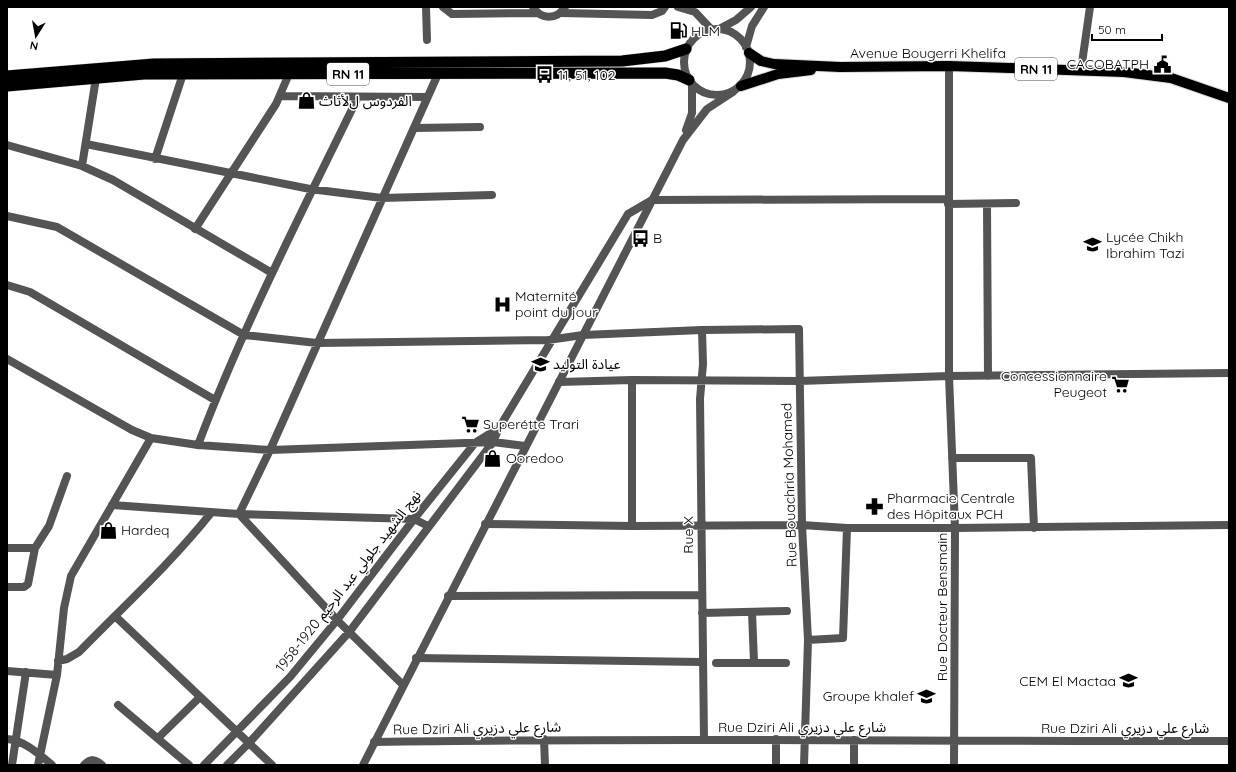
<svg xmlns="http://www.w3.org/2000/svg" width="1236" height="772" font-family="Quicksand,'Noto Sans Arabic',sans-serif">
<rect width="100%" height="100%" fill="#fff"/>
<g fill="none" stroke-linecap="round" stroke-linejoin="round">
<defs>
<path id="primary" d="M749,53l12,8 13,3 66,3 109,-1 175,6 47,6 58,20
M741,86l37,-12 33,-4"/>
<path id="trunk" d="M7,76l147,-12 468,-3 43,-5 21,-7
M7,86l137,-12 521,-1 13,2 11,5"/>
</defs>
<use href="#primary" stroke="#dbdbdb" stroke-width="12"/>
<use href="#trunk" stroke="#dbdbdb" stroke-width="12"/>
<path stroke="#545454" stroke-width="8" d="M426,7l1,33
M443,7l9,7 86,-1
M533,7c8,13 24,13 32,0
M678,7l17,5 16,17
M561,13l91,2 10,-4 3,-4
M949,66v310l6,152 -1,237
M1081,70l9,-63
M280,96l147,1
M414,128l66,-1
M86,144l224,45 72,9 110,-3
M7,145l75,21 31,14 159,93
M155,159l28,-85
M82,166l14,-88
M948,204l68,-1
M987,204l1,172
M7,216l50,11 187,108 73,8 231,-3 35,-5 119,-5 97,-1 3,196 6,115 -4,125
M195,229l81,-125 13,-30
M7,285l23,7 185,108
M702,330l1,34 -3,35 4,341
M7,359l125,71 19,8 47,7 72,5 223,-8 32,4
M632,380v146
M559,382l73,-2 167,1 150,-5 280,-3
M198,445c45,-119 104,-233 160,-348
M952,458h79l3,70
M112,505l127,9 175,5 14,7
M485,524l147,2 170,-1 45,3h108l274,-3
M7,548h28
M7,587h17l4,-3 7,-36 14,-22 18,-50
M448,596l253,-1
M752,612l2,50
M702,613l85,-2
M115,616l157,149
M808,640l35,-2 4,-110
M416,658l286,4
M58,661l9,-2 12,-7c45,-46 92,-89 132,-139
M716,663h70
M7,671l50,4
M403,685l-66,-65 -98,-106 31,-64 168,-376
M118,705l71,60
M158,738l42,-41
M7,739c17,1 32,15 45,26
M544,739l1,26
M776,739v26
M374,742c285,-5 570,0 855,-1
M12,765l14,-93
M38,765l19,-90 7,-67 7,-32 80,-138
M84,765c7,-7 11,-6 18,0
M204,765l86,-88 47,-57 77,-101 61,-76 24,-15
M227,765l22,-22 101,-112 143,-189 6,-14 129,-214 24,-14 296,-1
M854,765v-25"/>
<path stroke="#545454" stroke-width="8" d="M684 62a33 33 0 1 1 66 0a33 33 0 1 1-66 0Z
M719,29l17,-9 15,-13
M746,47l6,-21 12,-19
M686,130l6,-17v-28
M363,765l320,-625 24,-31 26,-17"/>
<use href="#primary" stroke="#000" stroke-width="10"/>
<use href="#trunk" stroke="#000" stroke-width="11"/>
</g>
<defs>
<symbol id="fuel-bare" viewBox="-9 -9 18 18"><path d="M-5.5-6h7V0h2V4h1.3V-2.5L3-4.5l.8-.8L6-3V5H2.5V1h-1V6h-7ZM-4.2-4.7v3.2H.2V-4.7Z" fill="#000" stroke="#fff" stroke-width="2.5" paint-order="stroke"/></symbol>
<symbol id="civic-bare" viewBox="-9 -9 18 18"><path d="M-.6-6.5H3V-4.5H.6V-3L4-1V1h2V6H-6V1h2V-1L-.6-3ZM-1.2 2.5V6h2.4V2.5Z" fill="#000" stroke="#fff" stroke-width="2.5" paint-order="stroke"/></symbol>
<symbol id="bus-bare" viewBox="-9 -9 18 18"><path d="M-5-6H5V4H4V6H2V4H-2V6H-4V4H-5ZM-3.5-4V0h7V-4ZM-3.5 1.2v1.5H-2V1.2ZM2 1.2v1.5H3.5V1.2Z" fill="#000" stroke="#fff" stroke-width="2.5" paint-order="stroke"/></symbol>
<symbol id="shop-bare" viewBox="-9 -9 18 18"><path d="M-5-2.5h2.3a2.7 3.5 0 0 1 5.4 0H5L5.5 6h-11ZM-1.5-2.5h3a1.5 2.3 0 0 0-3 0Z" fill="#000" stroke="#fff" stroke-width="2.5" paint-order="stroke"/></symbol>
<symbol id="school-bare" viewBox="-9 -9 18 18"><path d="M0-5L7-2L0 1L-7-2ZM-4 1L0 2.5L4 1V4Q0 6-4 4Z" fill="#000" stroke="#fff" stroke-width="2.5" paint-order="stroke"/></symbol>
<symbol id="hospital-bare" viewBox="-9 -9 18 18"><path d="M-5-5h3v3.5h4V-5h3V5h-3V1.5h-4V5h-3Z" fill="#000" stroke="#fff" stroke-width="2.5" paint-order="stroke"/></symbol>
<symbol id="supermarket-bare" viewBox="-9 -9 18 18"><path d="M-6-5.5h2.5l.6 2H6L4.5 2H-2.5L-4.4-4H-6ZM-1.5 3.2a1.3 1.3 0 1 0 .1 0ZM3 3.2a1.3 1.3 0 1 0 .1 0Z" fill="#000" stroke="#fff" stroke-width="2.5" paint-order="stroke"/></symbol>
<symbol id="pharmacy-bare" viewBox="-9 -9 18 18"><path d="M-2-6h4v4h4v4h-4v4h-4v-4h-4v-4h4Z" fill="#000" stroke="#fff" stroke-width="2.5" paint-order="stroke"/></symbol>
</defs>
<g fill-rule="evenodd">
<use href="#fuel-bare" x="666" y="18" width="25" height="25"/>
<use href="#civic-bare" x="1150" y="52" width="25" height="25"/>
<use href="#bus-bare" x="532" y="62" width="25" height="25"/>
<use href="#shop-bare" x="294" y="88" width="25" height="25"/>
<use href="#bus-bare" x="628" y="226" width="25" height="25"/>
<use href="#school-bare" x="1080" y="232" width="25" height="25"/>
<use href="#hospital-bare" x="490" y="292" width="25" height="25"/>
<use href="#school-bare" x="528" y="352" width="25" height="25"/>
<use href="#supermarket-bare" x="1108" y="372" width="25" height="25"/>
<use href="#supermarket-bare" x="458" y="412" width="25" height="25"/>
<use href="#shop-bare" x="480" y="446" width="25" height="25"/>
<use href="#pharmacy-bare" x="862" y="494" width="25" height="25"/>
<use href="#shop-bare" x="96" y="518" width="25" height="25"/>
<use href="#school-bare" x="1116" y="668" width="25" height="25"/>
<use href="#school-bare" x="914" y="684" width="25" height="25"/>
</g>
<g text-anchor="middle" stroke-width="3" stroke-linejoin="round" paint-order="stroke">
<g fill="#fff" stroke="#4c4c4c" stroke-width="1">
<rect x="1015" y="58" width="42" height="22" rx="3"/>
<rect x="327" y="63" width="42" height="22" rx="3"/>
</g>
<g font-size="13" font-weight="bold" fill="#000">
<text x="1036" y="74">RN 11</text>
<text x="348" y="79">RN 11</text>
</g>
<g font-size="14" fill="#000" stroke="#fff" text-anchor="start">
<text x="691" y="36">HLM</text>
<text x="1149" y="69" text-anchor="end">CACOBATPH</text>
<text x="558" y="80">11, 51, 102</text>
<text x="319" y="106">الفردوس لﻷثاث</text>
<text x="1106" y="242">Lycée Chikh<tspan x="1106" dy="16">Ibrahim Tazi</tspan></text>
<text x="653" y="243">B</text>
<text x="515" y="301">Maternité<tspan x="515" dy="16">point du jour</tspan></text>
<text x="553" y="369">عيادة التوليد</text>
<text x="1107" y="381" text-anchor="end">Concessionnaire<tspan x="1107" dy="16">Peugeot</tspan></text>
<text x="483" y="429">Superétte Trari</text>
<text x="506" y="463">Ooredoo</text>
<text x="887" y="503">Pharmacie Centrale<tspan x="887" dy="16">des Hôpitaux PCH</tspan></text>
<text x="121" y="535">Hardeq</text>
<text x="1116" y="686" text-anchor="end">CEM El Mactaa</text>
<text x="914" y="701" text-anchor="end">Groupe khalef</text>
</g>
<g font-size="14" fill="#000" stroke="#fff">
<text x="928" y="58">Avenue Bougerri Khelifa</text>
<text transform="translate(789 485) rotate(-92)" y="5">Rue Bouachria Mohamed</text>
<text transform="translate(688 535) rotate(-90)" y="5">Rue X</text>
<text transform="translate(348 581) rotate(-52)" y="5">نهج الشهيد جلولي عبد الرحيم 1920-1958</text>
<text transform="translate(942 607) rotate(-90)" y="5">Rue Docteur Bensmain</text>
<text x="802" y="732">Rue Dziri Ali شارع علي دزيري</text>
<text transform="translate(477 728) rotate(-1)" y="5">Rue Dziri Ali شارع علي دزيري</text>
<text x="1125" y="733">Rue Dziri Ali شارع علي دزيري</text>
</g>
</g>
<rect width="1236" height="772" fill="none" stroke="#000000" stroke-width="16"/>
<g transform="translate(36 36) rotate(191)" stroke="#ffffff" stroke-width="3" paint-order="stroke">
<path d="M0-3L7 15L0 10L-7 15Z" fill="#000000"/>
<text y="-6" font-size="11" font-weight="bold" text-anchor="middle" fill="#000000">N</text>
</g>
<path d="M1092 34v6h70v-6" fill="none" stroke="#000000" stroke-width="2"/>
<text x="1098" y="34" font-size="12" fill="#000000" stroke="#ffffff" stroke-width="3" paint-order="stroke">50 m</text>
</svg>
